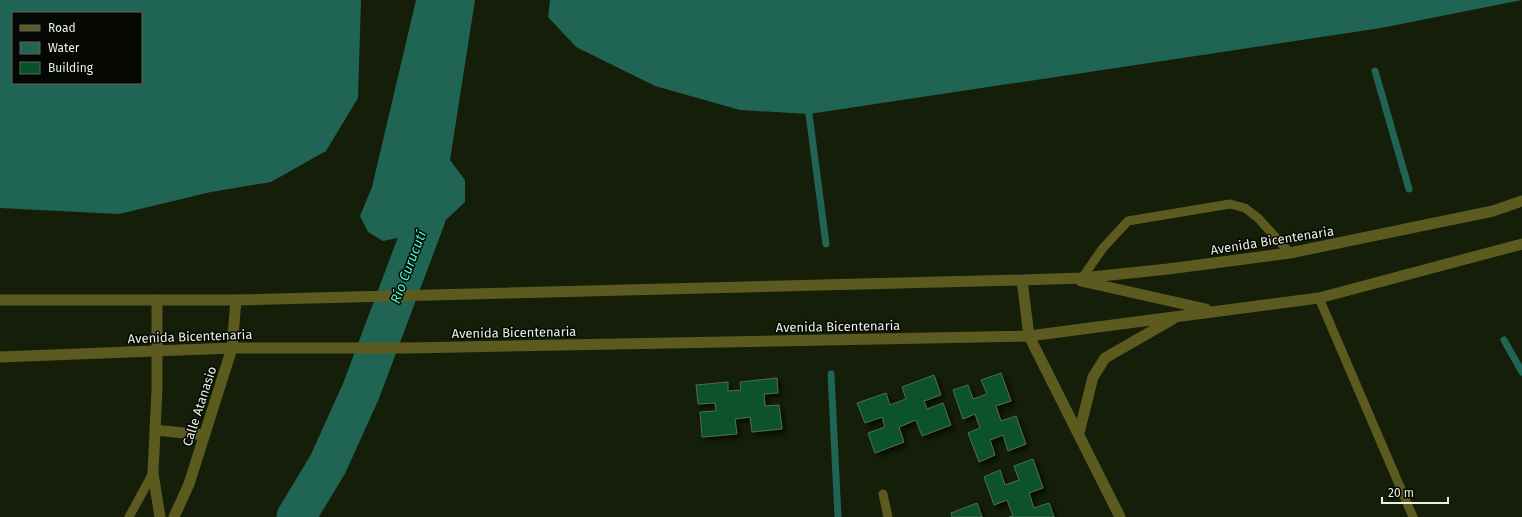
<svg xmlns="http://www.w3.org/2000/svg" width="1522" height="517" font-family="'Fira Sans',sans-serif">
<defs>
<filter id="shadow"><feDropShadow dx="3.5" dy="3.5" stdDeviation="2" flood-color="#0009"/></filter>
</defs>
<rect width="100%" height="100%" fill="#141e08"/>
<path fill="#206453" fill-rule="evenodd" d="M0,0h361l-3,98 -32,53 -55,31 -60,10 -92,22 -119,-6zM13,13h128v70h-128z
M416,0h59l-25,160 15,20v22l-18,17 -41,17 -23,5 -15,-9 -8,-16 12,-29z
M550,0h972l-141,28 -572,86 -69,-4 -85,-24 -79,-39 -28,-30z"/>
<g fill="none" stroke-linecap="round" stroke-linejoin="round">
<path stroke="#206453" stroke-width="7" d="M1375,71l34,118
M809,114l17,130
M1504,340l18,32
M831,374l7,143"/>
<path stroke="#206453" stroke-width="39" d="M296,517l32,-53 33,-73 65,-173 11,-41"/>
</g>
<path fill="#095229" stroke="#526b58" filter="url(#shadow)" d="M1001,373l10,28 -15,5 5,15 15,-5 10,28 -18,7 -5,-16 -13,5 5,15 -16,7 -11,-29 12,-5 -5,-14 -12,5 -10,-29 15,-5 5,14 14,-5 -6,-14z
M934,375l7,20 -17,6 3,8 16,-6 8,22 -29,11 -6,-16 -17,7 5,15 -29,11 -7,-20 17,-6 -3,-10 -17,6 -8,-20 29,-10 4,12 16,-6 -4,-12z
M777,378l1,15 -14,1 1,12 14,-1 3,24 -30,3 -2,-15 -15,2 2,15 -35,3 -2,-25 16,-1 -1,-8 -17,1 -2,-19 32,-3v9l13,-1 -1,-8z
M1033,459l10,29 -14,5 5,15 15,-5 5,14h-45l4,-1 -6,-16 -13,5 -10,-28 16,-7 5,15 14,-5 -5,-14z
M977,503l5,14h-30l-1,-4z"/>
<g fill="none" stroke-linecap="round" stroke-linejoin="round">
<path stroke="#5c5a1e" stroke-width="9" d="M1082,278l21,-30 25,-27 102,-17 15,4 13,10 32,35
M1319,298l94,219
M883,494l5,23
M129,517l24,-44"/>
<path stroke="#5c5a1e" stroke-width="11" d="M157,300v89l-4,84 7,44
M155,430l49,5
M174,517l15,-33 43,-136 4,-48"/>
<path stroke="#5c5a1e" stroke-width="11" d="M1022,280l7,56 91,181
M1081,281l125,28
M0,300h236l786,-20 60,-2 86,-9 122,-16 203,-42 29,-10
M0,357l232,-9h177l620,-12 290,-38 203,-54
M1079,433l14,-56 12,-19 68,-39"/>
</g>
<g text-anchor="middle" stroke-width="3" stroke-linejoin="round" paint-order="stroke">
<g font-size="13" fill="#e9f1e2" stroke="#040702">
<text transform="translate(1272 240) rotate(-9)" y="5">Avenida Bicentenaria</text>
<text transform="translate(838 326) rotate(-1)" y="5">Avenida Bicentenaria</text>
<text transform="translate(514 332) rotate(-1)" y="5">Avenida Bicentenaria</text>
<text transform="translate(190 336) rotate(-2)" y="5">Avenida Bicentenaria</text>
<text transform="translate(199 406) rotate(-72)" y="5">Calle Atanasio</text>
</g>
<g font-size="14" font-style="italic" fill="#48f8d0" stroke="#040702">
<text transform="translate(408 267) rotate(-69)" y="5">Río Curucutí</text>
</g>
</g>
<rect x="12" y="12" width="130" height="72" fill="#040702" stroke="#60655c"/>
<rect x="20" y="25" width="20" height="6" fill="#5c5a1e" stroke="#60655c"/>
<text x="48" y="32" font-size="12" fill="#e9f1e2">Road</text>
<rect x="20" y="42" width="20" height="12" fill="#206453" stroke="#60655c"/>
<text x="48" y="52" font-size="12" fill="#e9f1e2">Water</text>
<rect x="20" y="62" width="20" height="12" fill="#095229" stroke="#60655c"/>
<text x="48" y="72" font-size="12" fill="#e9f1e2">Building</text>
<path d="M1382 497v6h66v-6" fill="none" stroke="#e9f1e2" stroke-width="2"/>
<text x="1388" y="497" font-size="12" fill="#e9f1e2" stroke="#040702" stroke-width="3" paint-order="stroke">20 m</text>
</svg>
